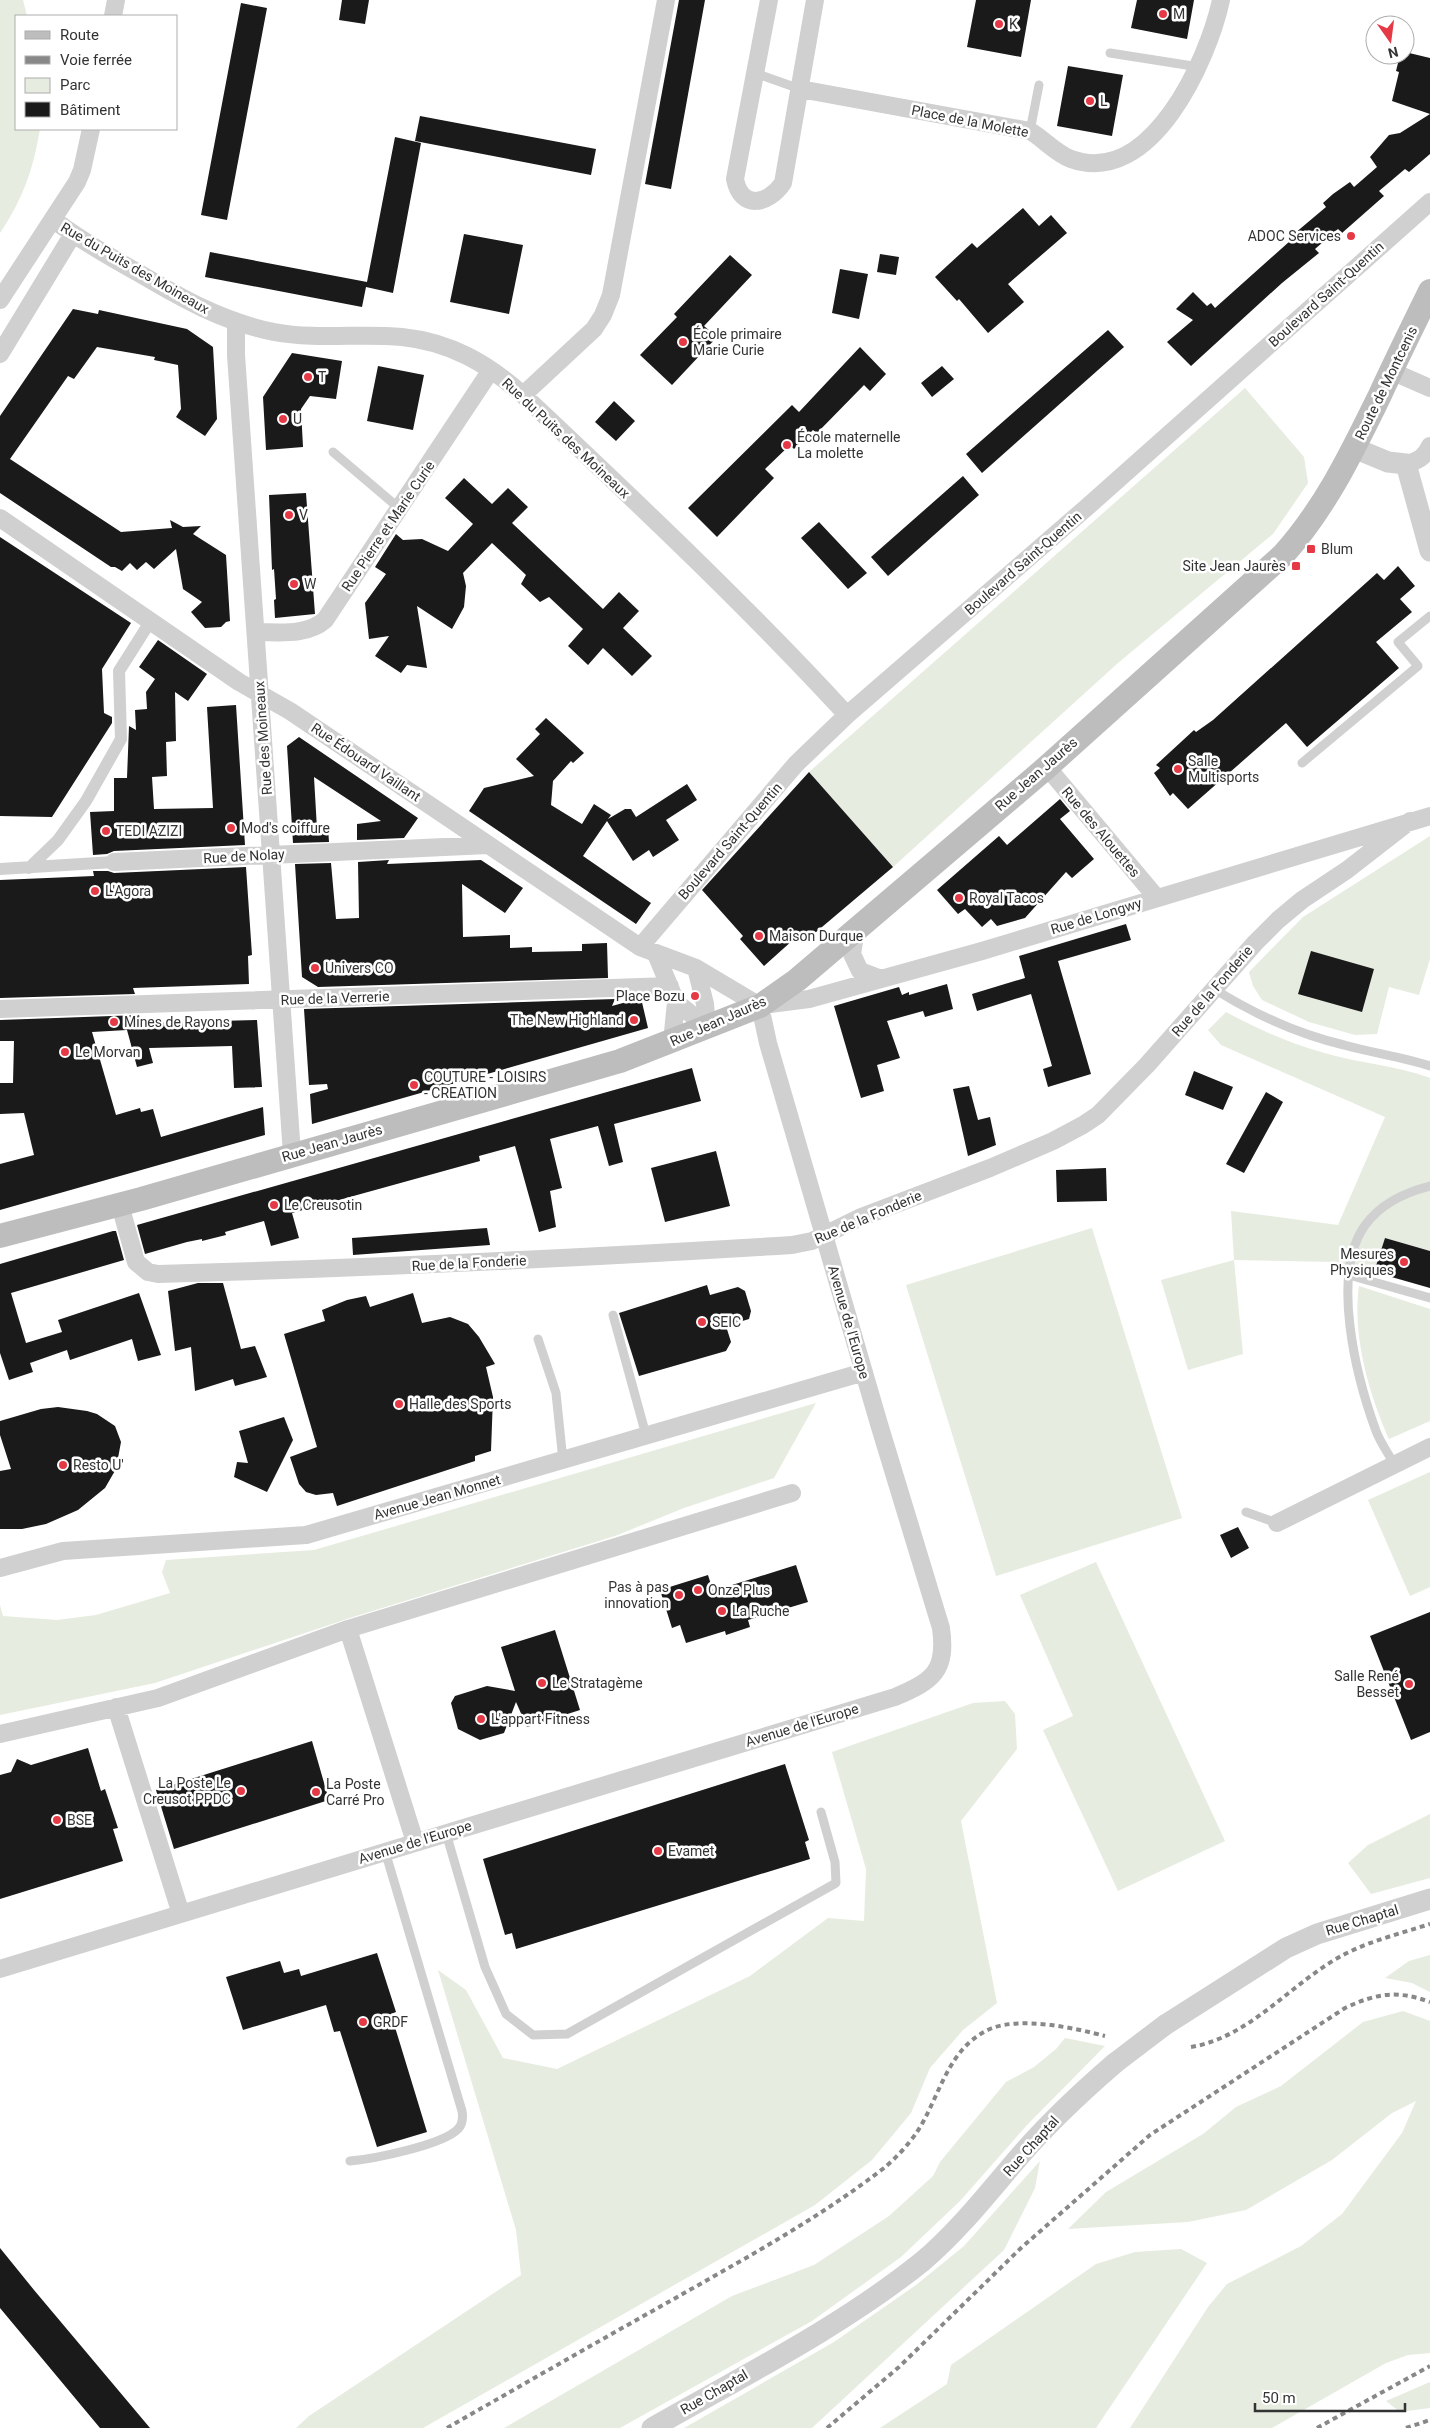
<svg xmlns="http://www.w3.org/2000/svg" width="1430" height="2428" font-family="Roboto,sans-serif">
<rect width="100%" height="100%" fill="#fff"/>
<path fill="#e6ecdf" d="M0,0h23l4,16h-11v113h24c-7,41 -17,70 -40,104z
M1245,388l59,69 4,26 -35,51 -155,129 -225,204 -84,-95z
M1430,836v123l-11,36 -30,-8 -12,47 -22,1 -46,-13 -47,-22 -9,-14 -4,-14 54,-55z
M1226,1012c30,16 62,31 95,40 36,11 74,13 109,26v173l-45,-13 -11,34 -37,-10 -103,-2 9,94 -55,16 -27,-90 73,-20 -3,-49 107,14 47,-108 -164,-72 -13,-15z
M1092,1228l90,290 -186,58 -90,-291z
M1359,1286l71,23v112l-41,18c-20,-45 -37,-104 -30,-153z
M816,1403l-42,75 -90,30 -69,28 -265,82 -195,65 -155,32v-110l3,11 54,4 39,-5 74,-22 -8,-21 4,-12 148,-10z
M1430,1472v115l-20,9 -42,-96z
M1096,1562l129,279 -107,50 -75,-161 30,-14 -53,-121z
M1005,1701l10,13 2,35 -56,72 36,182 -34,27 -33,38 -19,45 -39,47 -57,45 -392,223h-127l13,-12 212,-141 -5,-45 -78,-260 28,20 37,68 54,11 193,-93 78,-58 36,3 2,-52 -34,-117 141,-49z
M1430,1814v64l-59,16 -23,-31 20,-18z
M1430,1955v37l-18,-9 -27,-5 24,-17z
M1403,2011l27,10v332l-22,2 -22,8 -114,65h-142l78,-121 19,-23 74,-38 41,-32 60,-81 14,-32 -24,12 -60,47 -86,50 -58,12 -120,7 38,-37 97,-58 33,-27 45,-21 82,-64z
M1065,2038l40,8 -78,79 -67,76 -59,56 -89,64 -192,107h-116l228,-132 82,-31 75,-49 44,-40 7,-14 66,-80 28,-15 22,-18z
M1040,2161l-5,27 -31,62 -192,178h-128l150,-86 82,-57 48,-39z
M1181,2249l26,14 -111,165h-216l67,-44 4,-19 145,-101 39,-12z
M1430,2382v26l-30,4 -14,-11z"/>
<path fill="#1a1a1a" d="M342,0h27l-4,24 -26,-4z
M679,0h26l-34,189 -26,-5z
M976,0h55l-10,57 -54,-10z
M1137,0h57l-7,39 -56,-11z
M241,3l26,5 -40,212 -26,-5z
M1405,52l25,6v56l-38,-13 7,-29 -3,-1 4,-16h5z
M1068,66l55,9 -11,61 -55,-10z
M1430,114v40l-21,18 -4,-3 -26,22 5,5 -42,37 -4,-4 -23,20 4,4 -37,30 -91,83 -24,-24 26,-22 -17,-11 17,-17 14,14 4,-3 4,5 75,-67 -2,-2 38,-32 -3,-4 10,-9 17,-12 4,5 23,-20 -7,-10 19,-22 11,-2z
M420,116l176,33 -5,26 -176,-34z
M395,137l26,6 -28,150 -27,-6 -4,20 -157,-30 5,-25 157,30z
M1023,208l16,18 12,-11 16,18 -59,51 16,18 -36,31 -29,-34 -2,2 -22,-24 37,-34 5,5z
M464,234l59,11 -14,69 -59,-12z
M880,254l19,3 -3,18 -19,-3z
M730,255l22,20 -48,51 13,11 -45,48 -32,-30 37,-38 -3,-3z
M840,269l28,5 -9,45 -27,-6z
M73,309l25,5 1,-4 88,19 26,18 4,72 -12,17 -29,-19 5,-8 -3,-44 -24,-5 1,-3 -58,-10 -23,32 -6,-3 -58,83 111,73 51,-4 -2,-8 13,7 18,-1 -8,8 33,21 4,66 -4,1 -5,5 -16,1 -14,-16 11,-10 -19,-13 -7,-40 -22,20 -8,-7 -9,8 -7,-7 -8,8 -7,-4h-4l-111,-74v-77z
M1108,330l16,17 -142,126 -16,-19z
M860,347l26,27 -16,17 -6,-6 -47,48 -4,-3 -19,19 -4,-4 -25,24 9,9 -57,59 -29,-29 104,-103 7,7z
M292,353l50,8 -6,38 -26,-3 -9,13 2,38 -37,3 -3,-53z
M378,366l46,9 -11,55 -46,-9z
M942,366l12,13 -22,18 -11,-14z
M614,401l21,20 -19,20 -21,-19z
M963,476l16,19 -91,81 -17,-19z
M464,478l28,26 16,-16 20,19 -16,16 91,86 16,-17 20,19 -16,17 29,28 -20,20 -29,-28 -15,17 -20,-19 15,-17 -34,-32 -9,5 -19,-18 5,-9 -34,-32 -29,30 3,13 -2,21 -12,22 -35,-23 10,62 -20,-3 -6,8 -26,-17 14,-20 -20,3 -4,-36 21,-29 -11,-7 21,-33 7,6 19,-1 26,12 25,-27 -28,-26z
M306,493l9,121 -40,4 -1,-18 2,-1 -2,-30 -2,1 -3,-75z
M819,522l48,51 -19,16 -47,-51z
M0,537l131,86 -29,46 2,44 8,4v6l-60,94 -52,-1z
M1398,566l17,20 -15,13 12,13 -36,30 23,26 -92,79 -21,-24 -98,86 -15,-16 -3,3 -16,-23 6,-5 -4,-3 38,-35 2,2 17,-12 164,-147 7,7z
M158,640l49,34 -19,27 -13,-9 1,49 -10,1 1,34 -15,1 2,32 59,-1 -6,-101 29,-2 9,140 -131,6 -7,3 -14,1 -3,-43 24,-1v-33h13l2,-52 7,4 -1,-20 12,-1 -1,-17 9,-13 -16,-12z
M546,718l38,35 -11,10 -2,-2 -18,20 -2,24 31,19 12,-20 17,11 -3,4 17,-10h6l5,8 51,-33 10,16 -31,20 13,20 -26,17 -4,-7 -16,11 -26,-40 -24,35 68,47 -15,21 -167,-113 15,-23 50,-12 -18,-17 24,-25 -5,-5z
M299,737l119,81 -14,20 -47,2v-16l24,-3 -67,-44 3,52 11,-1 1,14 -36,1 -6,-97z
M809,772l84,95 -84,71 -6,-7 -39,35 -24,-27 3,-3 -41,-46z
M1060,799l10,12 -10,8 34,40 -22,19 -6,-6 -41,46 -28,8 -6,-7 -9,8 -17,-18 -7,5 -21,-24 62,-54 8,9z
M389,860l-2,4 94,-4 42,28 -18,25 -43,-29 1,53 47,-2v13l22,-1v5l50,-1v-7l25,-1 1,35 -290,9 -16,-10 -7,-113 36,-1 5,56 23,-1 -1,-56z
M246,867l6,88 -4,1 1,28 -116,4 2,6 -135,4v-118l94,-4 -1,-5h15l6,2z
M1126,924l5,16 -73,21 33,113 -43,13 -5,-18 9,-3 -21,-72 -54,17 -5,-17 53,-16 -6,-22z
M1311,951l63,18 -12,43 -64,-18z
M947,984l6,25 -28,8 -2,-6 -36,10 13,37 -23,7 7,26 -23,7 -27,-92 65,-19 3,8 7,-3v3z
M641,998l7,30 -336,96 -2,-30 18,-5 -1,-5 -18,1 -5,-76 311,-10 -3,7z
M140,1015l3,8 114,-3 5,67 -28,1 -2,-42 -83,2 4,15 -16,4 -10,-37 -35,2 24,83 24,-7 1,4 12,-3 8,28 102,-30 2,28 -265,75v-46l34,-9 -10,-42 -24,1v-31h13l1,-42h-14v-21z
M692,1068l9,33 -87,23 9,38 -14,4 -11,-40 -48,13 12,49 -12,3 6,36 -17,5 -24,-86 -36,10 1,5 -188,52 7,25 -28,8 -7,-25 -39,11 1,3 -24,6v-2l-15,3 -42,12 -8,-29z
M1194,1071l39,16 -10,23 -38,-15z
M969,1086l9,34 12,-3 6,28 -28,11 -15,-67z
M1266,1092l17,10 -39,71 -18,-9z
M716,1151l14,55 -65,16 -14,-54z
M1106,1168l1,33 -50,1 -1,-32z
M487,1228l3,17 -137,10 -1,-17z
M113,1231h3l8,29 -113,33 15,50 36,-11 -4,-12 81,-27 22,62 -23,6 -6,-22 -62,21 -3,-10 -37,13 3,9 -24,8 -9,-27v-89z
M1385,1238l45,13v37l-56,-16z
M198,1283h25l18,66 14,-3 12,31 -32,9 -2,-7 -38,12 -4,-44 -16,4 -7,-60z
M707,1285l3,10 28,-8 7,4 6,20 -2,8 -23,7 5,16 -5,9 -87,25 -20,-63z
M413,1293l9,30 28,-6 18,7 11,13 16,27 -9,3 7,30 -2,54 -16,5v5l-138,45 -4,-13 -17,2 -10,-3 -7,-8 -9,-27 27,-10 -33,-113 41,-13 -3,-11 25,-10 19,-4 4,11z
M58,1407l29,4 10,3 18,12 6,16 -5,27 -11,19 -27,22 -32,14 -24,5h-22v-58l11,-2 -11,-34v-14l41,-12z
M284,1417l9,23 -26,52 -33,-15 3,-15 11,1 -9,-32z
M1238,1527l11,21 -18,10 -11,-23z
M796,1565l12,37 -60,18 2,7 -24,8 -1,-4 -39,12 -6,-18 -8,3 -12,-38 48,-15 5,16z
M1430,1612v120l-19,8 -41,-104z
M555,1630l25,80 -53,17 -11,-25 -12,31 -24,7 -22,-11 -7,-26 4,-7 32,-10 28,5 -14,-44z
M312,1741l17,59 -155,49 -18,-59z
M88,1748l13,43 4,-2 13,39 -5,1 10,32 -123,38v-124l11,-3 6,-13 14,6z
M785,1764l24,76 -4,2 5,17 -294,90 -4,-16 -7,2 -22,-76z
M377,1953l19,59 -5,2 36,118 -50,15 -37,-116 -6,1 -8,-27 -83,25 -17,-53 54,-16 4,12 15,-4 2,7z
M0,2248l34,42 116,138h-50l-100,-120z"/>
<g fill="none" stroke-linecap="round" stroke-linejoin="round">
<path stroke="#d0d0d0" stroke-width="9" d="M1110,53l89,14
M755,73l45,16
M1030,131l9,-46
M333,452l67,57
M1302,763l116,-97 -20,-24 32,-26
M1214,989c40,25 84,45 130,56 29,8 58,12 86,21
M1349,1275l81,23
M613,1315l33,120
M538,1339l18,54 7,68
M1394,1464c-6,-11 -14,-22 -18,-33 -19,-52 -47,-158 -10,-207 15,-20 40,-32 64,-38
M1246,1512l31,11
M446,1833l39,134 21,47 27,21 34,-1 269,-151 -1,-21 -14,-50
M350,2161c23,-2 93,-16 108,-32 5,-5 5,-12 4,-18l-77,-260"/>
<path stroke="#d0d0d0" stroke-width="12" d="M29,868l29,-28 28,-39 35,-62 -2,-68 31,-49
M0,869l114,-7"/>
<path stroke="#d0d0d0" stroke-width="18" d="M769,0l-34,179c6,31 33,26 48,4l32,-183
M113,16l3,-16
M800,89l230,42c14,8 25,22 41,28 80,29 137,-99 150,-159
M54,220c26,20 54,36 83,52 44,26 86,50 137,60 43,8 86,1 128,5 48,5 85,26 121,58 110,104 221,208 324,320
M0,300l77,-118 5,-12 9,-41
M236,323v32l56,799
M0,354l73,-120
M1391,371l39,17
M523,395l71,-66 9,-14 8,-20 55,-295
M1406,464c12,-3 19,-7 24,-18
M0,518l239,164 51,29 350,236 56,21 64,38
M256,632c23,0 51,4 69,-12l166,-250
M1047,767l109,130
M114,862l374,-17
M856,929l-4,25 8,17 21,8
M640,947l156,-183 51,-49 239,-207 344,-306
M656,954l20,48 31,25
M696,968l9,36 2,23
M762,1005l47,-6 173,-48 448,-135
M0,1009l670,-23
M672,1042l4,-40
M120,1205l16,57 12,10 10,2c212,-6 423,-16 634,-29l20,-4 47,-23 131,-50 63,-27 30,-16 15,-10 49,-50 108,-122 23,-23 24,-20 45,-30 63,-49
M1277,1523l153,-76
M0,1568l63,-17 243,-16 558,-163
M348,1629l444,-136
M116,1707l65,207
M0,1734l158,-36 190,-69 67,213
M0,1969l895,-272c38,-16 52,-26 46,-69l-62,-204 -111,-381 -8,-37"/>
<path stroke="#d0d0d0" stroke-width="21" d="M1354,448l34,14 18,2 24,87
M1165,2025l121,-77 31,-14 113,-35
M652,2428c91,-52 189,-101 271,-167 34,-29 61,-63 90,-97 31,-37 66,-70 102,-101"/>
<path stroke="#bdbdbd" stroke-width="24" d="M0,1236l141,-37 479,-138 140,-55 37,-26 250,-213 236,-212c43,-48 69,-103 97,-160 16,-35 33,-69 50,-104"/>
<path stroke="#888" stroke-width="4" stroke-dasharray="5 4" stroke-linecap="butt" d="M1191,2047c61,-10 102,-67 156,-94 26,-13 55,-20 83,-29
M447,2428c75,-43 150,-86 225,-128 72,-41 146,-81 212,-132 11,-9 25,-24 33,-36 23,-35 30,-84 73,-103 31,-13 84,-1 115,7
M827,2428l72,-61 122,-119 129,-113 195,-127c32,-15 52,-18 85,-6
M1317,2428l113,-62
M1406,2428l24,-8"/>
<path stroke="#d0d0d0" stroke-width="21" d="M1115,2063l50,-38"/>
</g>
<g fill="#e63946" stroke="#fff" stroke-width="2">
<circle cx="1163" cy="14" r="5"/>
<circle cx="999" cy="24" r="5"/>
<circle cx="1090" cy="101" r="5"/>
<circle cx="1351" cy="236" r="5"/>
<circle cx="683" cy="342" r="5"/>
<circle cx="308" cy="377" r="5"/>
<circle cx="283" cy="419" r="5"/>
<circle cx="787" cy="445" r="5"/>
<circle cx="289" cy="515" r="5"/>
<rect x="1306" y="544" width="10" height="10" rx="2.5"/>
<rect x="1291" y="561" width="10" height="10" rx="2.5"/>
<circle cx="294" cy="584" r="5"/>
<circle cx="1178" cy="769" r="5"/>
<circle cx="231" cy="828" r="5"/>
<circle cx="106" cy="831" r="5"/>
<circle cx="95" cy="891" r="5"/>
<circle cx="959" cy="898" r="5"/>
<circle cx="759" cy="936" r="5"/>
<circle cx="315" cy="968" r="5"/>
<circle cx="695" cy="996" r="5"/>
<circle cx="634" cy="1020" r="5"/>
<circle cx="114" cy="1022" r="5"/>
<circle cx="65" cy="1052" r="5"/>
<circle cx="414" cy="1085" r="5"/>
<circle cx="274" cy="1205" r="5"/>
<circle cx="1404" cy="1262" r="5"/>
<circle cx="702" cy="1322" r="5"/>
<circle cx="399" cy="1404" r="5"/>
<circle cx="63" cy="1465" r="5"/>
<circle cx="698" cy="1590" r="5"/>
<circle cx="679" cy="1595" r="5"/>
<circle cx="722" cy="1611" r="5"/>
<circle cx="542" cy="1683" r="5"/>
<circle cx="1409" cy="1684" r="5"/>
<circle cx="481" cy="1719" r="5"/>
<circle cx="241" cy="1791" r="5"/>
<circle cx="316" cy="1792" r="5"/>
<circle cx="57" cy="1820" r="5"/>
<circle cx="658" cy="1851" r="5"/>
<circle cx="363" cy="2022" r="5"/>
</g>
<g text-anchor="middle" stroke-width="5" stroke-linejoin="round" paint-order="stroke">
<g font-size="14" fill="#333" stroke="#fff" text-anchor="start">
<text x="1173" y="19">M</text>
<text x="1009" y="29">K</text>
<text x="1100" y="106">L</text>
<text x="1341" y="241" text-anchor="end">ADOC Services</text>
<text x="693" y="339">École primaire<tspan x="693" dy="16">Marie Curie</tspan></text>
<text x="318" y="382">T</text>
<text x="293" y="424">U</text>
<text x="797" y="442">École maternelle<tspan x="797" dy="16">La molette</tspan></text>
<text x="299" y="520">V</text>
<text x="1321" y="554">Blum</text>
<text x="1286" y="571" text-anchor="end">Site Jean Jaurès</text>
<text x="304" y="589">W</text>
<text x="1188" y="766">Salle<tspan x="1188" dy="16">Multisports</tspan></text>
<text x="241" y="833">Mod's coiffure</text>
<text x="116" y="836">TEDI AZIZI</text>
<text x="105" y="896">L'Agora</text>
<text x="969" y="903">Royal Tacos</text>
<text x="769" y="941">Maison Durque</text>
<text x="325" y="973">Univers CO</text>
<text x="685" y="1001" text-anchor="end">Place Bozu</text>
<text x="624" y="1025" text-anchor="end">The New Highland</text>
<text x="124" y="1027">Mines de Rayons</text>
<text x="75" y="1057">Le Morvan</text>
<text x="424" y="1082">COUTURE - LOISIRS<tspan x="424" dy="16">- CREATION</tspan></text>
<text x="284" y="1210">Le Creusotin</text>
<text x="1394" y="1259" text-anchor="end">Mesures<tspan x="1394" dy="16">Physiques</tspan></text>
<text x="712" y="1327">SEIC</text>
<text x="409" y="1409">Halle des Sports</text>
<text x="73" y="1470">Resto U'</text>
<text x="669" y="1592" text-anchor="end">Pas à pas<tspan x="669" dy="16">innovation</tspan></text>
<text x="708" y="1595">Onze Plus</text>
<text x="732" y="1616">La Ruche</text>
<text x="1399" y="1681" text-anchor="end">Salle René<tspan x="1399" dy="16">Besset</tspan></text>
<text x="552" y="1688">Le Stratagème</text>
<text x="491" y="1724">L'appart Fitness</text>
<text x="231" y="1788" text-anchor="end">La Poste Le<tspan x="231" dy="16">Creusot PPDC</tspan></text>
<text x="326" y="1789">La Poste<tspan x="326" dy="16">Carré Pro</tspan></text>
<text x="67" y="1825">BSE</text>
<text x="668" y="1856">Evamet</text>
<text x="373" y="2027">GRDF</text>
</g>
<g font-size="14" fill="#333" stroke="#fff">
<text transform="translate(970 121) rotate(11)" y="5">Place de la Molette</text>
<text transform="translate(135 268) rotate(30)" y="5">Rue du Puits des Moineaux</text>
<text transform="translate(1326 294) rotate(-42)" y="5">Boulevard Saint-Quentin</text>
<text transform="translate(1386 383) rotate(-64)" y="5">Route de Montcenis</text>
<text transform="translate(566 438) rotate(43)" y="5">Rue du Puits des Moineaux</text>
<text transform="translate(388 526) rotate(-56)" y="5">Rue Pierre et Marie Curie</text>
<text transform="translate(1023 563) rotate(-41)" y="5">Boulevard Saint-Quentin</text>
<text transform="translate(263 738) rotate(-94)" y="5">Rue des Moineaux</text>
<text transform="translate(366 762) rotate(34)" y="5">Rue Édouard Vaillant</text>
<text transform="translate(1036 774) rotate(-41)" y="5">Rue Jean Jaurès</text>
<text transform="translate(1101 832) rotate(50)" y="5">Rue des Alouettes</text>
<text transform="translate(730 841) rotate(-49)" y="5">Boulevard Saint-Quentin</text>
<text transform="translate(244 856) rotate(-3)" y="5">Rue de Nolay</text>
<text transform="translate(1096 916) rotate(-17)" y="5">Rue de Longwy</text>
<text transform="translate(1212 991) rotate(-49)" y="5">Rue de la Fonderie</text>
<text transform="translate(335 998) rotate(-2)" y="5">Rue de la Verrerie</text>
<text transform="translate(718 1021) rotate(-24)" y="5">Rue Jean Jaurès</text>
<text transform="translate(332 1143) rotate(-16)" y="5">Rue Jean Jaurès</text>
<text transform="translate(868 1217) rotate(-23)" y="5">Rue de la Fonderie</text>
<text transform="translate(469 1263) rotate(-3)" y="5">Rue de la Fonderie</text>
<text transform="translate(849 1322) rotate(74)" y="5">Avenue de l'Europe</text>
<text transform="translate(437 1497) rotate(-16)" y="5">Avenue Jean Monnet</text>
<text transform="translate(802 1725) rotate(-17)" y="5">Avenue de l'Europe</text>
<text transform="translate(415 1842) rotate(-17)" y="5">Avenue de l'Europe</text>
<text transform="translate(1362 1920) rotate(-17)" y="5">Rue Chaptal</text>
<text transform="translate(1031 2146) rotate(-48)" y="5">Rue Chaptal</text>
<text transform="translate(714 2392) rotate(-30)" y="5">Rue Chaptal</text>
</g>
</g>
<rect x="15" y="15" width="162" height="115" fill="#ffffff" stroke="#adadad"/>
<rect x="25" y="31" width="25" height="8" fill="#bdbdbd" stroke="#adadad"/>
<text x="60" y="40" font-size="15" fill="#333333">Route</text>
<rect x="25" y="56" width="25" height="8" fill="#888888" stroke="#adadad"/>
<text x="60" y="65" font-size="15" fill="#333333">Voie ferrée</text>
<rect x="25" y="78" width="25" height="15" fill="#e6ecdf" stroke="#adadad"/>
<text x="60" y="90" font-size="15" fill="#333333">Parc</text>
<rect x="25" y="102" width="25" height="15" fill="#1a1a1a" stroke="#adadad"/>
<text x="60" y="115" font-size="15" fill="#333333">Bâtiment</text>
<g transform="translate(1390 40) rotate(166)"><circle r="24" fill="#ffffff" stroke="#adadad"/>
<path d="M0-4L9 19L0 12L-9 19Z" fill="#e63946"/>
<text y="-8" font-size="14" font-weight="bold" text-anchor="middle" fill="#333333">N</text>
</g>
<path d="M1255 2403v8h150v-8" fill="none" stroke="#333333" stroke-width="2.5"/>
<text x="1262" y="2403" font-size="15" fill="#333333" stroke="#ffffff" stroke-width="4" paint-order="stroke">50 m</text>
</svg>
